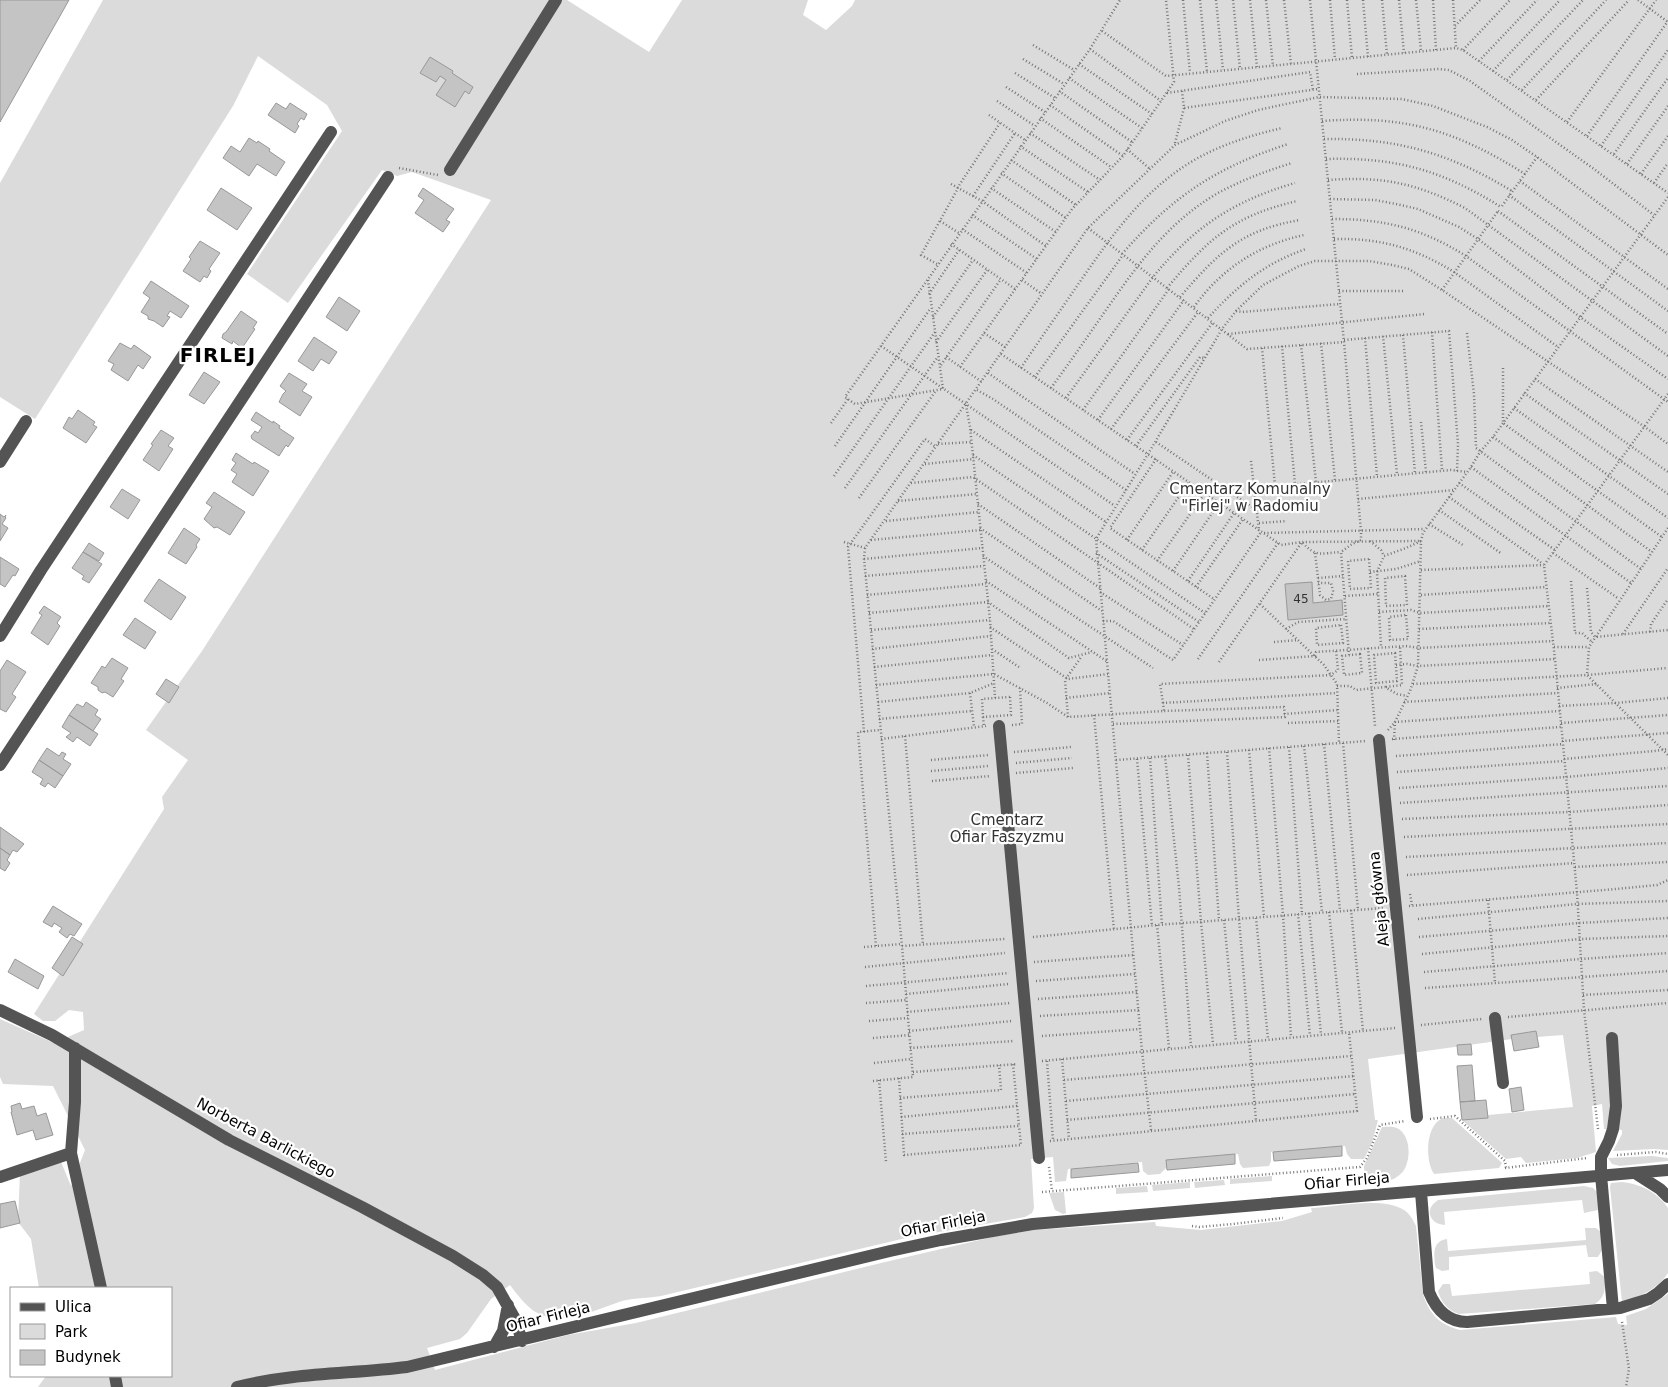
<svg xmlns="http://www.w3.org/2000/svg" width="1668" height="1387" font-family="'DejaVu Sans',sans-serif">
<rect width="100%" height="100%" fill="#fff"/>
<path fill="#dbdbdb" d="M103,0h464l82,52 33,-52h126l-5,15 23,15 26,-24 3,-6h813v1150l-14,-1 -41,2 9,-17v-4l-18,-1 -2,-25 -10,2 4,46 -19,6 -51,5 -5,-6 -15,2 -44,-39 26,-2v-3l85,-8 -10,-72 -26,2 -1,-6 -24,4v4l-144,20 7,61h3l-6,23 -8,16h-13l-4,-5 -2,-8 -74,6v9l-2,5 -26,2 -3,-4 -2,-10 -71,6v7l-7,7 -12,1 -5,-4 -1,-9 -74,7 -2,12 -11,1 -2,-25 -22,2 3,49 -2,5 -7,4 -115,20 -249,59c-12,2 -24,2 -35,4 -30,8 -67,32 -96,8 -7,-6 -14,-15 -20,-23l-19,14 -24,34 -7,6 -33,9 8,22 133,-35 68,-12 245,-60 116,-27 38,-6 120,-8 1,4 45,4 81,-9 30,-9 -1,-4c24,-1 72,-12 93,2 6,4 9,10 12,16l7,68c6,20 17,31 37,36l156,-13 2,7 9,1 -1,-9 20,-7 22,-15v93h-1630l8,-11h125v-88h-132l-8,-49 -13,-17 2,-49 41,-11 10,24 14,-36 -32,-64 -50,-2 -3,-7v-58l54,24 30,-13 -1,-18 -14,-2 -14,11h-12l-9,-7 130,-205 -2,-12 26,-37 -42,-30 56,-79 289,-451 -79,-28 -15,4 -15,-6 -94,133 -41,-29 95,-143 -15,-26 -69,-49 -25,50 -198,313 -35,-22v-214z
M1443,1118h9l50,45 -3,5 -65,6c-9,-13 -9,-49 9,-56z
M1382,1127c4,0 11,-1 15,1 14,7 14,31 7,42 -8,12 -26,14 -39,16l-1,-20z
M1652,1156l16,2v3l-48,5 -8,-2 -4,-6z
M1272,1176v5l-42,3v-5z
M1224,1180l1,5 -30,3 -1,-6z
M1190,1182v6l-37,3 -1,-6z
M1622,1182c19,2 35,10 46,26v65c-11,17 -28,23 -46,29l-12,-115 1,-4z
M1147,1186l1,6 -32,2v-6z
M1584,1186l9,2 5,5v17l-14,3 -2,-13 -138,12 1,13c-16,-1 -21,-16 -7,-25z
M1064,1192l2,21 -3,1 -8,-4 -6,-17z
M1585,1228h11l5,4 1,18 -4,7h-10l-2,-12 -137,12v13l-7,1 -6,-3 -1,-3c-1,-11 -3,-24 12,-26l1,12 138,-11z
M1597,1271l8,6c0,12 1,19 -10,27l-136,10c-11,-3 -18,-12 -21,-23l5,-7h7l2,12 138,-12 -1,-12z"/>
<path fill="#c4c4c4" stroke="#989898" d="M0,0h69l-69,122z
M430,57l23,14 -1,2 21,14 -4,7 -4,-3 -10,16 -19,-12 10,-15 -6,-4 -4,6 -16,-9z
M276,103l10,6 4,-6 17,11 -3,6 -3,-2 -4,6 2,2 -4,7 -27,-18z
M249,138l8,5 1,-2 12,8 -1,2 16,11 -9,14 -19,-12 -8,12 -26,-18 8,-12 9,6z
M221,188l31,20 -15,22 -30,-20z
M423,188l31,21 -8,11 4,2 -7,10 -28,-19 9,-13 -6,-4z
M200,241l20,12 -11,16 2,2 -4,7 -3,-2 -4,6 -17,-11 8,-12 -2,-2z
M151,281l38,25 -8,12 -11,-7 -3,5 3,1 -7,10 -9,-6 -6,-2v-3l-7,-4 9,-14 -7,-5z
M339,297l21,14 -13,20 -21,-14z
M241,311l16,11 -4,6 2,1 -13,19 -9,-7 -1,3 -10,-6 1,-4 3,-2z
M314,337l23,15 -8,12 -8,-5 -8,12 -15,-10z
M120,343l11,6 3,-4 17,12 -8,12 -5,-4 -10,16 -17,-11 3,-6 -6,-3z
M204,372l16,10 -16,22 -15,-9z
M289,373l18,11 -5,7 10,6 -12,19 -21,-14 4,-8 3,-3 -6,-5z
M78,410l17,12 -2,3 4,2 -11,16 -23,-15 6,-11 3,2z
M256,412l17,11v-2l7,5 -1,2 15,10 -6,9 -2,-2 -7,11 -27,-17 -1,-3 4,-5 3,2 4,-6 -11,-7z
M161,430l13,8 -6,8 5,3 -14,22 -16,-11 10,-15 -2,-1z
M236,453l17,11 1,-2 15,9 -16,25 -21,-14 5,-8 -6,-4 5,-7 -4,-3z
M122,489l18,11 -12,19 -18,-12z
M214,492l31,20 -15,23 -13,-8 -3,1 -10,-9 8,-12 -6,-4z
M0,514l4,3 2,-2 -1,2 1,1 -4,6 6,4 -8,13z
M184,528l16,11 -4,6 1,2 -11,17 -18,-11z
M89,543l15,10 -5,8 -16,-9z
M83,552l19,12 -13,19 -7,-4 2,-3 -12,-8z
M0,557l19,12 -4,7 -2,-1 -8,12 -5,-3z
M159,579l27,18 -15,23 -27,-19z
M1312,582l1,21 29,-3 1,15 -55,5 -3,-36z
M44,606l17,11 -4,6 3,3 -12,19 -17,-12 11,-18 -3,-2z
M135,618l21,14 -11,17 -22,-14z
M112,658l16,10 -7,11 3,2 -11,16 -8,-5 -3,1 -4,-3v-3l-7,-4 11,-17 3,2z
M7,660l19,12 -14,22 4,3 -10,15 -6,-3v-38z
M166,679l13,8 -10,16 -13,-9z
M86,702l12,8 -3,5 6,4 -8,12 -24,-16 8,-11 6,3z
M69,715l29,19 -8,12 -13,-9 -4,5 -7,-5 5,-4 -9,-6z
M47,748l12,8 3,-4 4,2 -3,5 8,5 -8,12 -24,-16z
M39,760l24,16 -8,12 -7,-5 -3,4 -5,-3 3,-5 -11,-7z
M0,827l24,17 -7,8 -4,-2 -3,5 -10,-7z
M0,848l10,7 -3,5 3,3 -5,8 -5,-3z
M53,906l29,18 -8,12 -4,-2 -3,4 -8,-6 3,-4 -8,-5 -2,4 -9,-5z
M72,937l11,7 -20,32 -11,-8z
M15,959l29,17 -6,13 -30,-17z
M1536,1031l3,16 -25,4 -3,-16z
M1471,1044l1,11h-14l-1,-10z
M1472,1065l3,36 -15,1 -3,-36z
M1521,1087l3,23 -12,2 -3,-23z
M1486,1100l2,18 -26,2 -2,-18z
M20,1103l2,6 12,-3 3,10 9,-3 7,22 -17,5 -3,-10 -16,5 -6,-23h1l-1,-6z
M1342,1146v10l-68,5 -1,-9z
M1235,1154v10l-68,6 -1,-10z
M1138,1163l1,9 -68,6v-9z
M15,1201l5,22 -20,5v-24z"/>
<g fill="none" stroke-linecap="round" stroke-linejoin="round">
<path stroke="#767676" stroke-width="2.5" stroke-dasharray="1 2.5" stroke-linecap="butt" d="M1183,0l7,73
M1200,0l7,72
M1216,0l7,70
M1233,0l7,69
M1250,0l7,67
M1266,0l7,66
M1284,0l7,64
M1310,0l34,342 17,189v9l-9,4 -11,8 8,103
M1330,0l5,59
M1347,0l5,58
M1363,0l5,57
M1382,0l5,55
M1399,0l5,53
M1416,0l5,51
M1433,0l3,50
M1453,0l3,48
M1638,0l30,22
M1455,26l25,-26
M1102,31l64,45 290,-28 7,2 205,143
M1033,45l41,25
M1090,49l71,52
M1463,50l47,-50
M1023,59l41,25
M1479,61l58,-61
M1079,64l73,50
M1493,71l67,-71
M1015,73l40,25
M1357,74l82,-5 10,1 21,11 124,88 60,46
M1069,78l73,50
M1507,80l76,-80
M1006,87l39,25
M1522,90l84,-90
M1059,91l73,51
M1182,91l2,17 134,-19
M1167,93l143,-21 3,18
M1536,100l93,-100
M997,101l38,25
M1050,105l73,51
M989,115l36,25
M1040,118l71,49
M1322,121c83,-6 133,9 203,53
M1567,122l89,-122
M1030,133l70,47
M1587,136l81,-115
M1324,139c74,-1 125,14 188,52
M1175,143l9,-35
M1020,146l68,46
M1601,146l67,-96
M1127,149l23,20
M1614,154l54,-76
M1326,159c69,-2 116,11 175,48
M1011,160l65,45
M1627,164l41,-58
M399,168l39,7
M1001,173l65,45
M1641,174l27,-38
M1328,180c54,-4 88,3 137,28l203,148
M1520,181l148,108
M1654,183l14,-20
M951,184l31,17 64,45
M991,188l65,44
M1509,195l159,116
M973,196l42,-63
M1330,199l45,1 21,4 22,5 41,18 19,12 102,78 88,62
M1502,206l35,-49
M1498,211l170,123
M972,215l65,44
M1332,219c53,0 89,9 134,37l202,146
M940,221l19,12
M1088,228l159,121 97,-7
M962,229l65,44
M1334,239c47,-1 81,9 120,33l104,75
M951,244l64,45
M1122,254c51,-58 93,-86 166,-110
M937,264l-16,-9 36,-65 1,-3 42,-64
M928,280l15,109 -88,15 -10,-7 245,-348 30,-49
M1022,280l20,14
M1167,288c41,-49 66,-72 130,-87
M1442,290l56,-79
M1339,291h64
M929,294l30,-44
M1180,297c38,-44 61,-67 120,-77
M1194,307c27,-38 64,-62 110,-72
M1236,311l6,1 98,-8
M933,317l40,-57
M1208,318c29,-32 57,-55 98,-69
M1432,332l10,138
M984,333l21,14
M1467,333l7,61 2,54 165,121
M1228,334l197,-20
M1403,335l12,138
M1383,336l14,138
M1365,338l12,138
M1344,340l105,-9 9,113 -1,27
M936,342l51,-72
M1321,343l14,137
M1301,345l15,137
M881,346l234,160
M1282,346l13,138
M1262,348l13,138
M1001,354l280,191 21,-3 119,-1 -15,7 -22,8 -7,16 4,75
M946,357l36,25
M941,365l60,-86
M960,367l112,-158 51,-53 51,-74 -8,-82
M1021,368c19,-29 39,-57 58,-85 34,-49 65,-94 117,-124 27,-15 56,-24 86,-31
M1503,368v55l159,114
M988,373l147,101
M1035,377l88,-122
M1535,379l133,93
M1051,388c19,-26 37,-52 55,-78 32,-46 62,-88 112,-117 24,-13 48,-22 74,-30
M977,390l16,9 133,91
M1524,393l144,101
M1066,398l87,-121c41,-50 80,-76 142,-94
M966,405l4,22 20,193 5,78
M1514,408l154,110
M1083,410l86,-121
M1098,420l86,-120
M1421,422l5,50
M831,423l17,-24
M1111,429l87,-117
M971,430l135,92
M1493,437l159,115
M1127,440l86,-118
M1156,442l102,69
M938,444l34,-2
M835,446l95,-137
M1136,446l64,-89 5,1
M973,455l232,158
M1156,459l-46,69 104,71
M1251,461l8,70
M925,464l49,-5
M1471,467l160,116
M834,476l101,-144
M911,483l62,-6 221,152
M1459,483l96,67
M845,488l92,-130
M1255,488l196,-18 16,2
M1449,497l94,67
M859,498l76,-106
M1358,499l96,-9
M898,501l79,-7
M978,504l122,84
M1439,510l63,44
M886,521l93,-9
M1259,523l28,-2
M1429,524l34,21
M980,528l122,83
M1668,528l-79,119 -2,28 81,80
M1264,533l161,-4
M871,540l110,-10
M1127,540l46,-68
M1370,541l11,9 3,6
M844,542l21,6
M1142,550l47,-68
M1096,553l103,69
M1315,553l5,42 6,5 5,-1 2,-8 -2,-8h-13
M1553,553l66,46
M983,556l170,112
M864,559l119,-11
M1369,559l2,29 -21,1 -2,-28z
M1157,561l48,-68
M1421,570l123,-5
M1173,571l46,-68
M1370,572l26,-3 25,-8
M865,576l119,-10
M1405,576l2,29 -21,1 -1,-28z
M1318,578l25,-2
M986,581l122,81
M1188,581l46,-68
M1571,581l4,52h7l10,9
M1196,587l47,-68
M1587,588l4,44 4,5 73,-7
M1100,592l83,53
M867,595l119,-11
M1421,595l125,-8
M1345,596l33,-2
M1260,604l64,61 13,19 2,59
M1379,612l32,-2 9,3 129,-7
M869,613l119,-11 81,56 23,-6
M1406,615l2,24 -18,1 -1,-23z
M1103,621h10l60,39 88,-128
M1341,625l2,18 -26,2 -1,-17z
M990,627l78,52 40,-5
M1286,629l12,-7 49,-3
M1419,629l132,-6
M871,630l119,-10
M1650,632l1,-8 17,-25
M1623,634l45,-66
M1274,642l24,-2
M1554,647h35
M1368,648l7,78
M872,649l119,-13
M992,649l27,18
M1395,653l2,28 -21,2 -2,-28z
M1360,654l2,19 -18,2 -2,-19z
M1198,659l80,-116
M1259,660l56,-4 1,-4 90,-6 13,2 134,-7
M1219,662l83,-120c14,16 19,11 39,10
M1396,665l11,-1 11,2 137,-7
M874,667l118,-12
M1413,684l174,-9 81,-7
M876,685l118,-11 53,29 21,14 96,-6 -1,-8 174,-10
M1337,686h13l6,4 29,-3 12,7 10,2
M1386,687l16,-2 -2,-39
M1557,688l40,-4
M970,693l4,34
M1010,697l1,18 -28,2 -1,-18z
M1066,698l44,-5
M878,702l92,-9 24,-10
M1404,702l154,-9
M1163,703l-3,-19 171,-9 7,-5 -2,-20
M1559,706l57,-3 52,-5
M1284,714l54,-4
M1094,715l20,215
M983,717l1,10
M1068,717l-3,-37 17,-24
M879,719l93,-8
M1288,723l51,-2
M1561,723l107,-8
M1113,724l172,-7 -1,-10 -120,4
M1012,725l10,-1 -2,-36
M1388,730l7,-8 15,-31 8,-25 3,-125 2,-8 48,-66 9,-15 13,-15 175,-240
M864,732l-16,-185 77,-108 11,8
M905,736l18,209
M881,739l105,-13
M1392,739l169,-12
M1394,740l1,-18 165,-11
M1562,741l106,-8
M1343,743l15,167
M1324,744l16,167
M1304,746l18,166
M1289,747l13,167
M1269,748l14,167 8,122
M1249,750l15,167
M1014,752l57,-5
M1227,752l12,167 17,202
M1207,753l12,167
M1188,755l13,167 12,122
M1165,756l14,131 12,159
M1396,756l167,-12
M1150,758l12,167
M1137,759l15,167
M1564,759l90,-8 14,-2
M931,760l58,-5
M1116,760l250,-19
M1016,763l56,-5
M931,771l57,-5
M1397,772l167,-11
M1016,773l57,-5
M932,781l59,-5
M1399,788l167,-11 102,-9
M1400,803l268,-17
M1402,819l167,-7 99,-7
M1404,837l264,-13
M1406,857l262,-14
M1575,867l93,-5
M1407,875l167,-12
M1410,894l2,11
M1488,900l7,83
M1409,906l207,-17 41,-4 11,-5
M1351,910l12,121
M1329,912l13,120
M1309,913l12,121
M1298,914l12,122
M1256,918l12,121
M1418,919l159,-15 91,-3
M1224,920l12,122
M1157,925l12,123
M1033,937l124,-12 226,-17
M1419,937l160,-14 89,-5
M876,946l-18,-214 22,-2
M902,946l103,-7
M864,947l37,-3
M1422,954l158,-15 88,-3
M1034,962l100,-7
M865,967l140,-14
M1424,972l157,-13 87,-6
M1036,981l99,-7
M866,986l143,-13
M1425,988l243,-17
M906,994l103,-10
M1583,995l85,-5
M1038,999l99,-7
M866,1003l40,-3
M907,1012l103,-9
M1040,1016l99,-6
M1508,1017l160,-14
M869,1021l39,-3
M1421,1025l61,-6
M909,1031l103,-10
M1042,1036l98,-7
M873,1038l36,-3
M910,1048l104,-7
M1062,1059l7,80
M1042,1061l353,-33
M1047,1061l6,79
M874,1063l37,-4
M913,1072l104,-8
M899,1078l5,77 117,-10 -2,-19
M879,1080l7,82
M1064,1080l287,-24
M873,1081l40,-4 -11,-131 -38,-387 1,-11 223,-320 87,-83 50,-24 33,-11 61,-13 83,2 31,7 54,21 25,13 25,17 131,98
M900,1098l101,-8 -2,-25
M1066,1101l288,-25
M901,1117l116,-11
M1430,1119l25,-3 50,45 1,7
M1067,1120l288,-26
M1598,1129l-14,-119 -7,-117 -22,-234 -11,-94 124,-171
M1151,1130l-9,-79 -46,-512 52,-85 74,-125 14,-18 27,-26 36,-19 16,-5h54l23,4 17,4 33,21 203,137 23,17
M902,1134l117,-8 -6,-62
M1050,1141l307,-30 -8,-79
M1617,1155l39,-3 12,2
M1049,1167l3,24
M1505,1168l82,-10
M1042,1192l318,-25 7,-9 13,-33 25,-4
M1192,1226l7,1 34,-3 50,-6
M1622,1322l7,47 -3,18"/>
<path stroke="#545454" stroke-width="12" d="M450,170l106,-170
M0,462l26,-41
M0,636l41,-66 290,-438
M999,726l40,432
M1379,740l38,377
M0,765l388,-588
M0,1010l52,25 177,105 133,67 91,49 30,19 14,12 18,32 7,22
M1495,1018l8,65
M1612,1038l4,68 -3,23 -4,12 -8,16v18l12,134
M71,1153l4,-51v-54
M1635,1173l25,16 8,8
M0,1177l71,-24 30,135
M1421,1192l8,100c7,17 19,30 38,30l153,-14 29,-9 9,-6 10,-9
M494,1347l9,-16 5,-26
M115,1376l2,11
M237,1387c55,-14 113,-13 170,-20l483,-116 51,-11 92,-16 635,-54"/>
</g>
<g text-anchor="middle" stroke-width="4.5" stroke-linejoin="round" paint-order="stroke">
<g font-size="12" fill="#313131">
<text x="1301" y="603">45</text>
</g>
<g font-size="15" fill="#323232" stroke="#fff">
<text x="1250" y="494">Cmentarz Komunalny<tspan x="1250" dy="17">"Firlej" w Radomiu</tspan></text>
<text x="1007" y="825">Cmentarz<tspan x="1007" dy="17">Ofiar Faszyzmu</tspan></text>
</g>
<g font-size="15" fill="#000" stroke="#fff">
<text transform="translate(1379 899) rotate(-96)" y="5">Aleja główna</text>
<text transform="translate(266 1138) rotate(28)" y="5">Norberta Barlickiego</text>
<text transform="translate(1347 1181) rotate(-5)" y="5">Ofiar Firleja</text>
<text transform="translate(943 1224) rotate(-11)" y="5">Ofiar Firleja</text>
<text transform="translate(548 1317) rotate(-14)" y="5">Ofiar Firleja</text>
</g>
<g font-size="20" font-weight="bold" letter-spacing="1" fill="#000" stroke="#fff">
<text x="218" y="362">FIRLEJ</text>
</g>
</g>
<rect x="10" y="1287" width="162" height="90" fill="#ffffff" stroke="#999999"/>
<rect x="20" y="1303" width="25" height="8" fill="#545454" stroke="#999999"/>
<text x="55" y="1312" font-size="15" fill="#000000">Ulica</text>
<rect x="20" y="1324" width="25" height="15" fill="#dbdbdb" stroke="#999999"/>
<text x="55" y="1337" font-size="15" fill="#000000">Park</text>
<rect x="20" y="1350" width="25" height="15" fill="#c4c4c4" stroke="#999999"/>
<text x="55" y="1362" font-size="15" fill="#000000">Budynek</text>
</svg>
